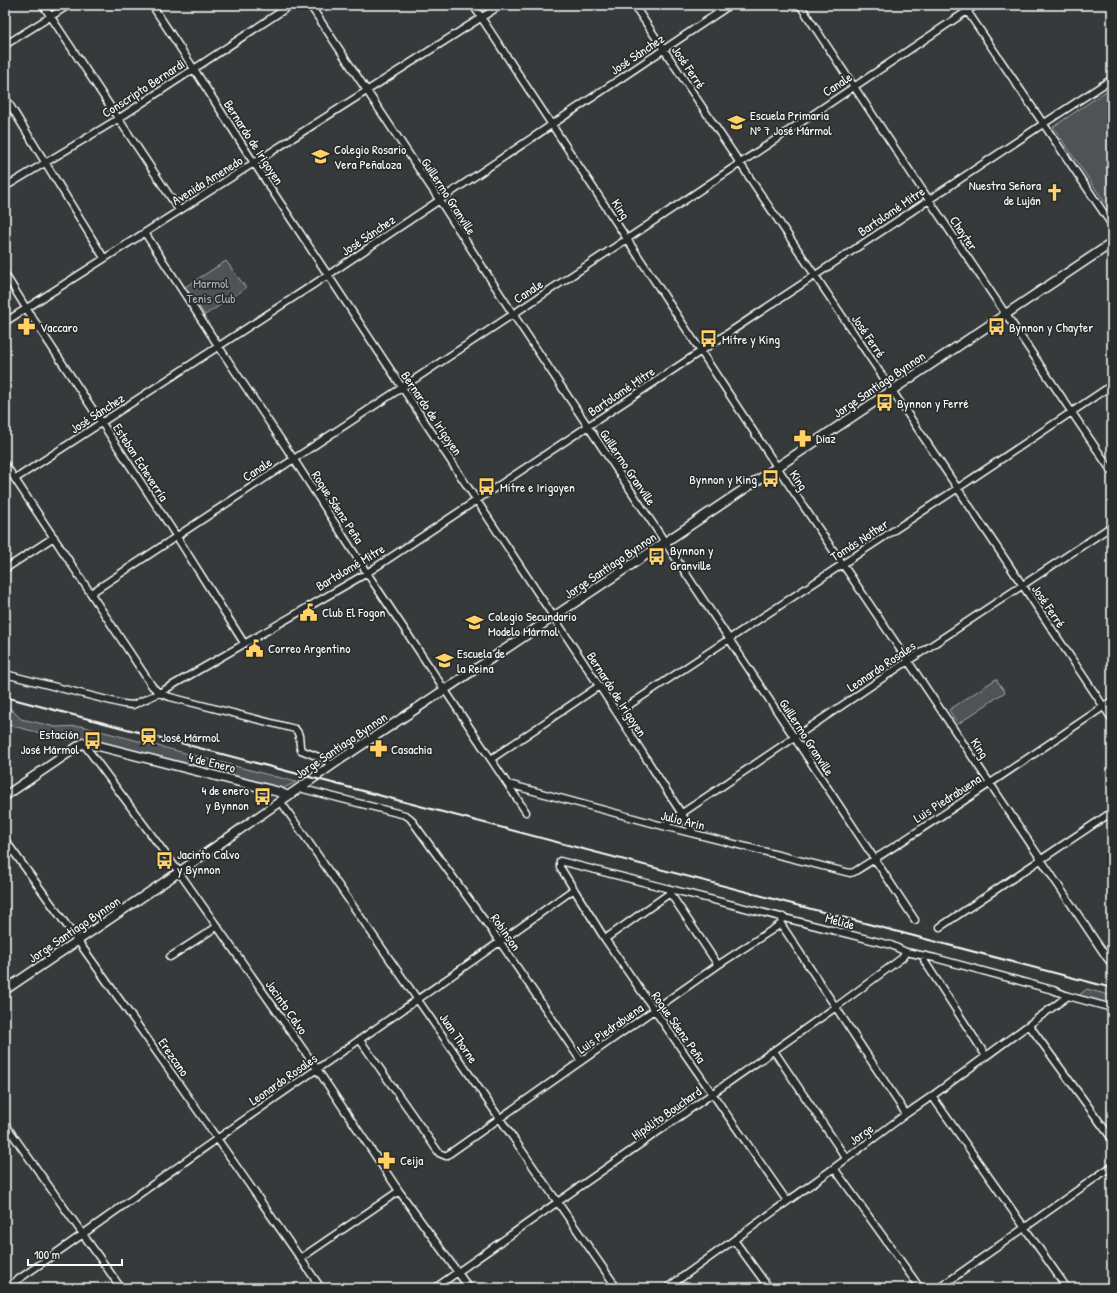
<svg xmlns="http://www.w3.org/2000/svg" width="1117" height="1293" font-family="'Patrick Hand',sans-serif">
<rect width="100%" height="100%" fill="#373a3b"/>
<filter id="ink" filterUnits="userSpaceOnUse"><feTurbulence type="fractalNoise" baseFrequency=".025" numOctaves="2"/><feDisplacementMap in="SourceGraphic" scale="8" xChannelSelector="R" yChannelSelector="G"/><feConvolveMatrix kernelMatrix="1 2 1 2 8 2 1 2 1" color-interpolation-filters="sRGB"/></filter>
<g filter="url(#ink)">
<path fill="#505354" stroke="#a8a9aa" d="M1112,87v126l-59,-86z
M226,261l20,27 -41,27 -20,-28z
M996,679l9,13 -47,32 -9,-14z
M5,705l3,1 13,13 35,8 25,-1 215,56 -12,6 -201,-51 -15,3 -63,-16z
M1087,989l25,7v8l-33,-9z"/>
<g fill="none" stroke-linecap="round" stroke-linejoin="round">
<defs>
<path id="minor" d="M43,5l136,205
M152,5l42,64 60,94 363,550 77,120
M310,5l130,196 73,113 152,228 250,378
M473,5l304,462 131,194 199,297 5,6
M634,5l478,714
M800,5l129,195 183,272
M963,5l149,220
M5,45l64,-40
M5,97l99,161
M5,187l113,-68 173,-114
M145,233l74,114 74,111 74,115 159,239
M5,274l21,34 151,229 67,106
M5,322l496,-317
M5,464l147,222 7,7 11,4 125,32c7,6 3,14 6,21l25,10 5,6
M15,479l313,-204 402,-270
M5,569l49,-32
M91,593l536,-354 349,-234
M5,674l118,30 10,1 26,-12 208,-120 676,-449 69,-45
M617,713l341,-225 154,-103
M83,743l96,129 138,197 82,122 70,97
M491,759l108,-73
M508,784l155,42 187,47 4,-1c87,-54 172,-113 258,-171
M299,788l106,27 5,3 90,124 81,119
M281,802l336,486
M663,826l245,-165 204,-135
M5,840c108,148 212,298 316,448
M670,893l48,72
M781,924l125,190
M940,927l172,-115
M605,939l65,-46 2,-3
M923,956l2,6 61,94
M170,957l48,-31
M1029,1025l83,114
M360,1040l79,113 7,3 272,-191 63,-41 2,-7
M774,1051l72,107
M932,1096l135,192
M5,1124l116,164
M834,1168l86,120
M787,1201l-182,-262 -45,-72v-6l331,84 15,7 29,6 118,32 15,6 44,12
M734,1240l35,48
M301,1258l98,-67
M6,1288c104,-72 206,-147 311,-219 86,-59 172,-119 257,-180
M435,1288l401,-281 66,-49 4,-6
M667,1288l167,-120 72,-54 26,-18 136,-100
M939,1288l173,-122"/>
<path id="tertiary" d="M5,796l78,-53h4l192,49 9,4
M5,990l174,-118 159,-111 774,-518"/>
</defs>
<use href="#minor" stroke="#fff" stroke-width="9"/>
<use href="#tertiary" stroke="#fff" stroke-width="11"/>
<use href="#minor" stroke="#2a2d2e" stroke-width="6"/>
<use href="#tertiary" stroke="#2a2d2e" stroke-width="8"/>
<path stroke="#fff" stroke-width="2" d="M5,697l1107,291"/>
</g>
</g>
<defs>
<symbol id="school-bare" viewBox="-9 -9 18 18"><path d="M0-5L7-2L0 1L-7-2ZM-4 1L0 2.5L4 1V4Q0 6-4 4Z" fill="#ffd166" stroke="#2a2d2e" stroke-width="2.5" paint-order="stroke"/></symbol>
<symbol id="church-bare" viewBox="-9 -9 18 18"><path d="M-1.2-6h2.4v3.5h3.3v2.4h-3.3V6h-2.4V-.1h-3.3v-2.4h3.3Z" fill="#ffd166" stroke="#2a2d2e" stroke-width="2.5" paint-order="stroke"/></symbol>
<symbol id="pharmacy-bare" viewBox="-9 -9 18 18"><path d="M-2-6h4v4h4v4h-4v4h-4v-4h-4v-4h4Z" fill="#ffd166" stroke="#2a2d2e" stroke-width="2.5" paint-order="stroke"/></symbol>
<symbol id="bus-bare" viewBox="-9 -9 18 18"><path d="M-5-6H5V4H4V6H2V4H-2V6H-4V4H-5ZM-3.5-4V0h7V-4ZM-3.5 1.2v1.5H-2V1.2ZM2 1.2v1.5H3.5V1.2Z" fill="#ffd166" stroke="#2a2d2e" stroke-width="2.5" paint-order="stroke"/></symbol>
<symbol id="civic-bare" viewBox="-9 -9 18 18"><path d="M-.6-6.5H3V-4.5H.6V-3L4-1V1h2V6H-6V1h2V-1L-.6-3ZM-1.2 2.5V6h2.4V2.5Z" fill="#ffd166" stroke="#2a2d2e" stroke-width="2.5" paint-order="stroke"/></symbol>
<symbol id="station-bare" viewBox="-9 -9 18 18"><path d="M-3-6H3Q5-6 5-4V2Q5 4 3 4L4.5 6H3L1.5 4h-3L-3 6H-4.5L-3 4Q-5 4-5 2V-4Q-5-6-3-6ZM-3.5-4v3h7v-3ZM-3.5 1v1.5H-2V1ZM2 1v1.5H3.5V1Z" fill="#ffd166" stroke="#2a2d2e" stroke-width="2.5" paint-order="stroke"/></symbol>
</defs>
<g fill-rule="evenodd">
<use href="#school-bare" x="724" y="110" width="25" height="25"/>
<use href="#school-bare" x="308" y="144" width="25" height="25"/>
<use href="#church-bare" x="1042" y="180" width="25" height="25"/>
<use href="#pharmacy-bare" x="14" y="314" width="25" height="25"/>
<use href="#bus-bare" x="984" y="314" width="25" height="25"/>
<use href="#bus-bare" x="696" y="326" width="25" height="25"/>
<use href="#bus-bare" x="872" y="390" width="25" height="25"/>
<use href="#pharmacy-bare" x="790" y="426" width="25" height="25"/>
<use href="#bus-bare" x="758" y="466" width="25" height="25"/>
<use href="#bus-bare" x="474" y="474" width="25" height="25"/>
<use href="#bus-bare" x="644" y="544" width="25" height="25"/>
<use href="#civic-bare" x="296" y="600" width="25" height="25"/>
<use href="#school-bare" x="462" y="610" width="25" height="25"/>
<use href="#civic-bare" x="242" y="636" width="25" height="25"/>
<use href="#school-bare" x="432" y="648" width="25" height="25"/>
<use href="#station-bare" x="136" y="724" width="25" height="25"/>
<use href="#bus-bare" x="80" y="728" width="25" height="25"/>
<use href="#pharmacy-bare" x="366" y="736" width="25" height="25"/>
<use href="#bus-bare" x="250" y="784" width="25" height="25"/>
<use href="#bus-bare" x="152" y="848" width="25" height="25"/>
<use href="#pharmacy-bare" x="374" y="1148" width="25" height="25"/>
</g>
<g text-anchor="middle" stroke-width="3.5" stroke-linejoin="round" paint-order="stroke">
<g font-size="13" fill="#fff" stroke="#2a2d2e">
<text transform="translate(637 54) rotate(-34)" y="5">José Sánchez</text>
<text transform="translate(689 67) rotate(56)" y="5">José Ferré</text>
<text transform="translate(837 84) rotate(-34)" y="5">Canale</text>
<text transform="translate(143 88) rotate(-33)" y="5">Conscripto Bernardi</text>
<text transform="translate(254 142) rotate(57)" y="5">Bernardo de Irigoyen</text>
<text transform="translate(207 180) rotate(-32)" y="5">Avenida Amenedo</text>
<text transform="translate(449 196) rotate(57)" y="5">Guillermo Granville</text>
<text transform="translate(621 209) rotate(57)" y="5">King</text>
<text transform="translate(891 211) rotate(-34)" y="5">Bartolomé Mitre</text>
<text transform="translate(964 233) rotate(56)" y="5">Chayter</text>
<text transform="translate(368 235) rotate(-34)" y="5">José Sánchez</text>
<text transform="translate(528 291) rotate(-34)" y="5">Canale</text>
<text transform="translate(869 336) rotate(56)" y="5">José Ferré</text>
<text transform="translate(879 384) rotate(-34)" y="5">Jorge Santiago Bynnon</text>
<text transform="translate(621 391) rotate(-34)" y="5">Bartolomé Mitre</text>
<text transform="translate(97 413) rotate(-33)" y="5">José Sánchez</text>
<text transform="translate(432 413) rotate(56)" y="5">Bernardo de Irigoyen</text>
<text transform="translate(141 462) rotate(57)" y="5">Esteban Echeverría</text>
<text transform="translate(628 467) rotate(56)" y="5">Guillermo Granville</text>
<text transform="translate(257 469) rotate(-34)" y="5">Canale</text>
<text transform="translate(799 480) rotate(56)" y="5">King</text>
<text transform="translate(338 507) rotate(57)" y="5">Roque Sáenz Peña</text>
<text transform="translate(859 540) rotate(-33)" y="5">Tomás Nother</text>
<text transform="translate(610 565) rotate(-34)" y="5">Jorge Santiago Bynnon</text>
<text transform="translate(350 567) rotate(-31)" y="5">Bartolomé Mitre</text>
<text transform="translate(1049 606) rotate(56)" y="5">José Ferré</text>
<text transform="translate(881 666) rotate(-34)" y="5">Leonardo Rosales</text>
<text transform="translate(617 694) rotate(57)" y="5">Bernardo de Irigoyen</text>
<text transform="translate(807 737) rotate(57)" y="5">Guillermo Granville</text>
<text transform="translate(341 745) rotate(-34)" y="5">Jorge Santiago Bynnon</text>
<text transform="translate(980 748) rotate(56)" y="5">King</text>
<text transform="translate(212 762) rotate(14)" y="5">4 de Enero</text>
<text transform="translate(947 798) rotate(-33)" y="5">Luis Piedrabuena</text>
<text transform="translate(683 820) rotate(14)" y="5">Julio Arin</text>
<text transform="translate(840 921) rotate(15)" y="5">Melide</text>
<text transform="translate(74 929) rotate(-34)" y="5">Jorge Santiago Bynnon</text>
<text transform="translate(506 932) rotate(55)" y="5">Robinson</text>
<text transform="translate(287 1007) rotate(55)" y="5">Jacinto Calvo</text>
<text transform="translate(679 1027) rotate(55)" y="5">Roque Sáenz Peña</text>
<text transform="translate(610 1028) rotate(-35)" y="5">Luis Piedrabuena</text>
<text transform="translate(459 1038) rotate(56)" y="5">Juan Thorne</text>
<text transform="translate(174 1057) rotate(55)" y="5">Erezcano</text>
<text transform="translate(283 1079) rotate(-35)" y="5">Leonardo Rosales</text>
<text transform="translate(666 1113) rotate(-35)" y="5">Hipólito Bouchard</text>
<text transform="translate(861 1134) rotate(-36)" y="5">Jorge</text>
</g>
<g font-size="13" fill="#fff" stroke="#2a2d2e" text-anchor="start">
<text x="750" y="120">Escuela Primaria<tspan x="750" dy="15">Nº 7 José Mármol</tspan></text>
<text x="334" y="154">Colegio Rosario<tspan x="334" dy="15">Vera Peñaloza</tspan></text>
<text x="1041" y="190" text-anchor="end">Nuestra Señora<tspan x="1041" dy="15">de Luján</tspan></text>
<text x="40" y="332">Vaccaro</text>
<text x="1009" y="332">Bynnon y Chayter</text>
<text x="722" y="344">Mitre y King</text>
<text x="897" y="408">Bynnon y Ferré</text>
<text x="816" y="443">Díaz</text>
<text x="757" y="484" text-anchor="end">Bynnon y King</text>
<text x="500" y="492">Mitre e Irigoyen</text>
<text x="670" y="555">Bynnon y<tspan x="670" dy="15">Granville</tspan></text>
<text x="322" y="617">Club El Fogon</text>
<text x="488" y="621">Colegio Secundario<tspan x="488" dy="15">Modelo Mármol</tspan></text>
<text x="268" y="653">Correo Argentino</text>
<text x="457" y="658">Escuela de<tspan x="457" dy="15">la Reina</tspan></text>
<text x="79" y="739" text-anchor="end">Estación<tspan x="79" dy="15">José Mármol</tspan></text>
<text x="161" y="742">José Mármol</text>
<text x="391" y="754">Casachia</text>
<text x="249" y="795" text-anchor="end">4 de enero<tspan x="249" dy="15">y Bynnon</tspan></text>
<text x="177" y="859">Jacinto Calvo<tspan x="177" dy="15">y Bynnon</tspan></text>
<text x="400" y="1165">Ceija</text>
</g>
<g font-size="13" fill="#b0b2b2" stroke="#2a2d2e">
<text x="211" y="288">Marmol<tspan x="211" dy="15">Tenis Club</tspan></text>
</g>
</g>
<rect width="1117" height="1293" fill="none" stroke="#2a2d2e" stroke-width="20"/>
<rect x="10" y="10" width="1097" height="1273" fill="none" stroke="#fff" stroke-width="1.5" filter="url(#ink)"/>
<path d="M28 1259v6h94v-6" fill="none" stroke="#ffffff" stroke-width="2"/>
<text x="34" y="1259" font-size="12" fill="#ffffff" stroke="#2a2d2e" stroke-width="3" paint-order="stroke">100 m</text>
</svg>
